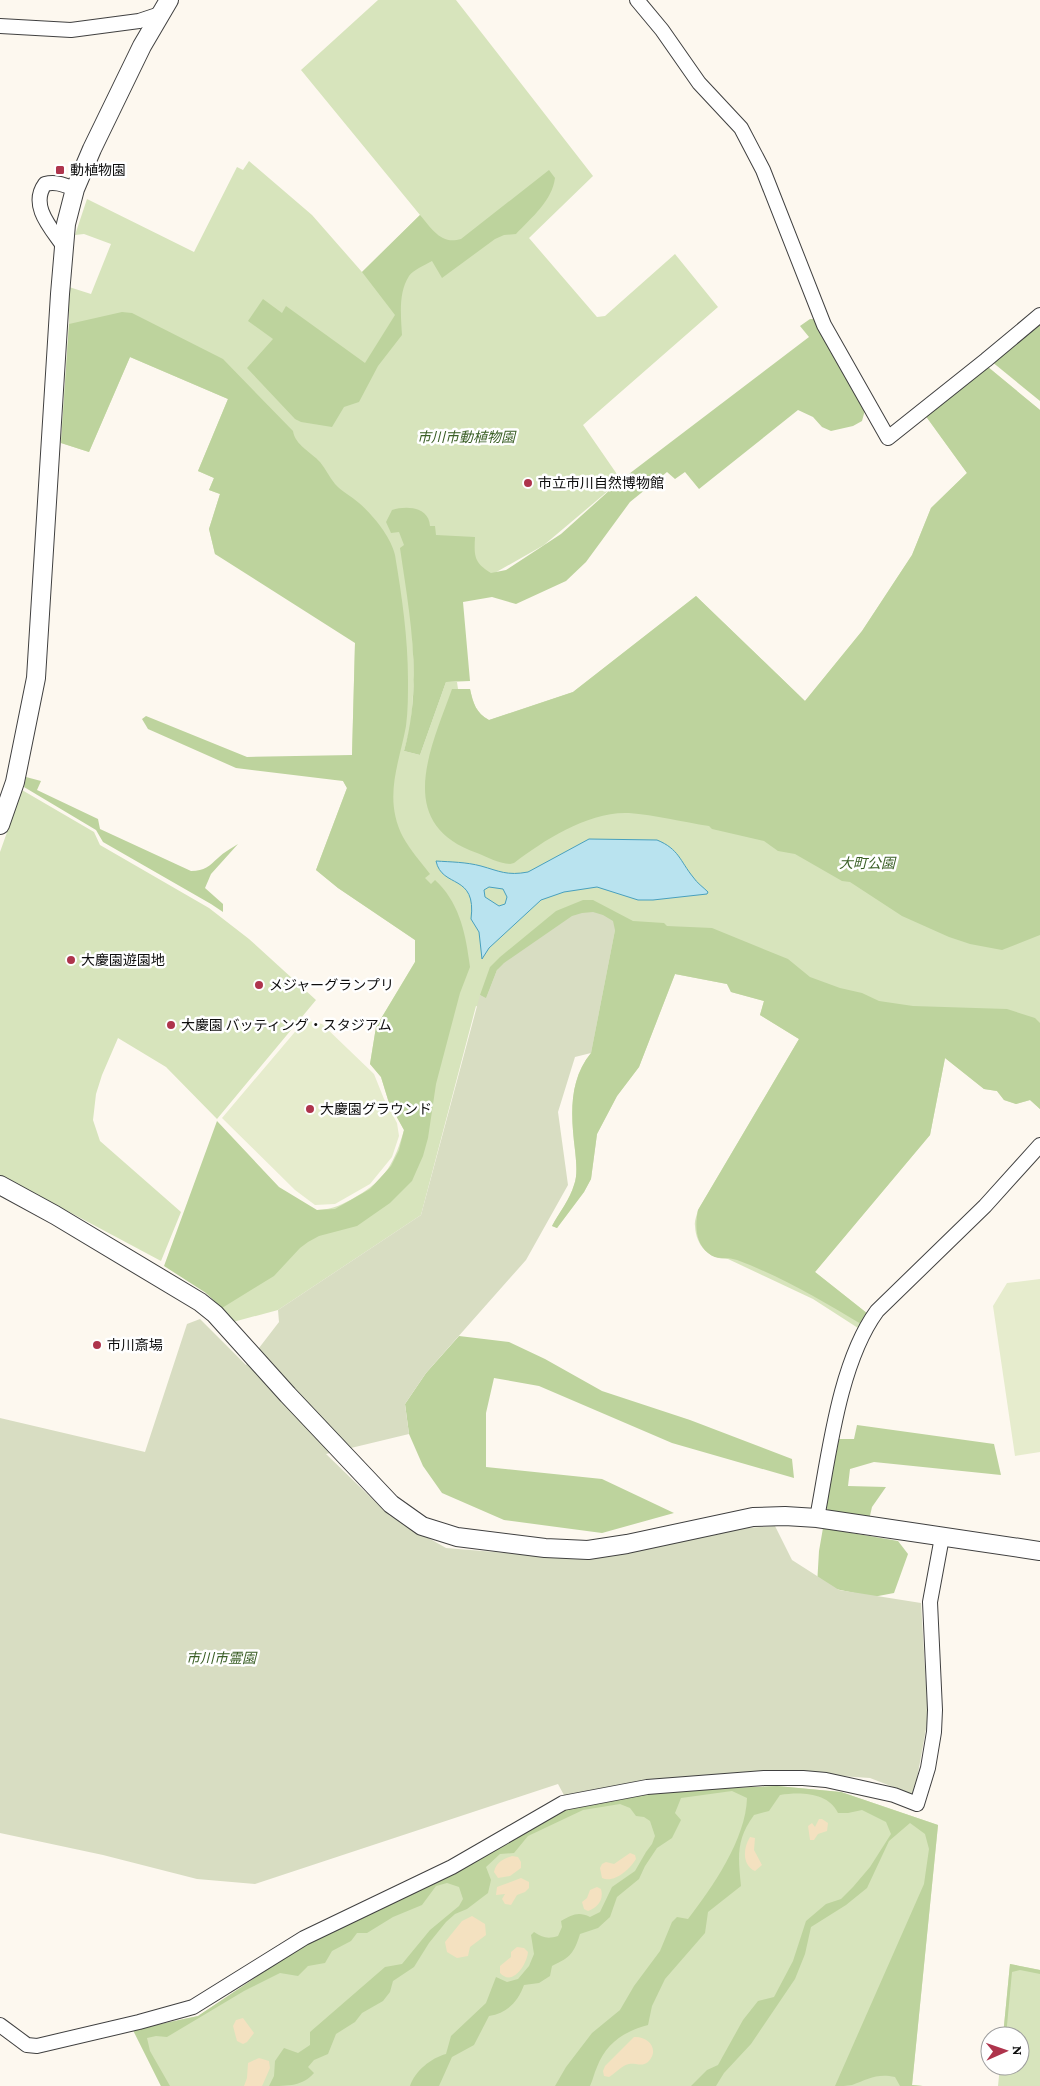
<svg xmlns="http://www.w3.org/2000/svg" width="1040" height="2086" font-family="'Crimson Pro','Noto Sans JP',serif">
<rect width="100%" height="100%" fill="#fdf8ef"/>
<path fill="#d7e4bc" d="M378,0h78l137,176 -64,62 68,79 8,-1 70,-62 43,53 -135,118 38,55 -77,65 -132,75 2,60 -3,45 -7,26 16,4 26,-73h11l1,7h12c3,14 6,24 19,31l84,-28 123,-96 109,105 57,-70 50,-76 19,-47 36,-35 -42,-58 63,-48 52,43v699l-10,-9 -14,4 -12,-4 -7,-9 -13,-2 -39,-31 -15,77 -115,137 53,42 -10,14 -45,-29 -85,-40c-19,0 -32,-13 -33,-33 -1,-5 2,-11 3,-16l101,-171 -39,-24 4,-14 -33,-9 -4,-8 -52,-10 -36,93 -22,29 -20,38 -6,45 -7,13 -27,36 -5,-2c7,-13 18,-27 22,-41 4,-10 2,-25 1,-35 -4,-33 -7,-69 16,-97l-115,-47 -55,209 -143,95 -45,12 -11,-14 -16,-15 111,-83c17,-1 25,-5 40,-14 29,-16 38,-35 47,-66l-15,-27 -8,-26 -11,-13 6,-37 39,-65v-22l-77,-52 -22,-18 31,-82 -4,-7 9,-26 3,-112 -12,-76 -118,-9 -10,-4 -6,-25 11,-35 -11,-4 5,-12 -16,-7 30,-72 -98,-42 -41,95 -28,-9 8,-119v-37l22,7 20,-50 -27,-10 -9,1 12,-36 107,53 43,-85 6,3 6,-9 63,54 50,57 58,-57 -119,-145z
M22,790l72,42 6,13 109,63 40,31 67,61 -99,119 -51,-52 -48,-29 -16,37 -6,19 -3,26 7,21 81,71 -20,49 -161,-86v-323z
M777,1786l64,6 97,33 -26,260 11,1h-762l-28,-56 65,-14 112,-75 254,-133z
M1010,1964l30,6v116h-42l2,-20h20v-30h-17z"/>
<path fill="#bdd39d" d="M549,170l6,8c-3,23 -23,39 -39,56l-12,1 -9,4 -53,39 -10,-17c-7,4 -19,9 -23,15 -11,17 -8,40 -7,59l-24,31 -19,36 -15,5 -12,20 -31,-5 -6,-3 -48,-51 26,-29 -25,-18 15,-22 19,14 4,-7 79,57 30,-48 -33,-43 58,-57c12,14 21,30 41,24z
M122,312l10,1 91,46 70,72c2,14 18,21 27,31 6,7 9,15 15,22 6,7 16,12 24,19 14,12 32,34 36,52 7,42 13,83 13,125 0,15 0,31 -2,46 -7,38 -23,72 -3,111 7,13 18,25 27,37l-5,4 6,6 4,-4c23,21 30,50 34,80l1,7 -10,26 -24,91 -8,54 -5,18 -11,25 -22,22 -33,23 -38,10 -11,6 -8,6 -26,28 -52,32 -16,-15 -42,-27 53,-145 62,66 38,23 18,-1 35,-20 21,-23 8,-16 5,-20 -15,-27 -8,-26 -11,-13 6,-37 39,-65v-22l-77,-52 -22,-18 31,-82 -4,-7 -107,-13 -88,-39 -6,-10 4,-3 101,41 105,-2 3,-112 -140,-89 -6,-25 11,-35 -11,-4 5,-12 -16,-7 30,-72 -98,-42 -41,95 -28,-9 8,-119z
M810,319h5l50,91 -3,11 -9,5 -22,5 -9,-4 -9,-10 -15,-7 -99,79 -14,-17 -10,7 -8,-7 -37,30 -44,60 -20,19 -50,23 -24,-7 -29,5 7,79 -24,1 -26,73 -16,-4c19,-68 6,-134 -4,-203l4,-3 -5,-13 -8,1 -5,-11 6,-12c15,-5 37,-3 38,16h5l1,9 39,2c-1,19 -1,26 16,36l15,-3 55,-36 60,-54 188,-143 -9,-11z
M1040,320v81l-49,-40z
M988,367l52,43v525l-38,15 -32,-6 -21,-7 -47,-21 -52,-34 -8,-1 -47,-27 -17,-3 -14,-10 -52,-12 -3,-3c-26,-4 -54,-11 -80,-13 -40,-2 -85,27 -115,50l-4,1c-12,-1 -23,-7 -33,-11 -84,-29 -46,-105 -25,-164h18c3,14 6,24 19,31l84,-28 123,-96 109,105 57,-70 50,-76 19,-47 36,-35 -42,-58z
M26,777l15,4 -4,9 61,29 2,10 91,42c14,0 18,-5 27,-13 6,-6 14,-10 20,-14l-27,30 -6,14 18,16v8l-12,-8 -108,-62 -7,-12 -72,-43z
M583,900h10l40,21 31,2 3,3 45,2 76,31 22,18 30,11 22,5 17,8 34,5 94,3 28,9 5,5v86l-10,-9 -14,4 -12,-4 -7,-9 -13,-2 -39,-31 -15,77 -115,137 53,42 -7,10c-40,-24 -81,-48 -124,-64 -11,-4 -20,1 -29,-7 -13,-11 -13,-28 -10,-43l101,-171 -39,-24 4,-14 -33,-9 -4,-8 -52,-10 -36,93 -22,29 -20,38 -6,45 -7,13 -27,36 -5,-2c7,-13 18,-27 22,-41 4,-10 2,-25 1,-35 -4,-33 -7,-69 16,-97l24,-123 -118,40 -11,29 -6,-4 10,-28 10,-10 56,-46z
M459,1336l50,6 36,17 57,32 88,29 102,39 2,19 -122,-35 -133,-57 -45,-8 -8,35v54l116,12 72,34 -72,20 -98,-13 -62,-27 -19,-27 -14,-32 -4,-30 21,-31z
M857,1425l137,19 7,31 -127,-13 -24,7 -2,17 38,1 -14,20 -3,13 -39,-7 -4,-6 13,-68h15z
M823,1528l75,13 10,13 -14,39 -21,4 -56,-12 2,-34z
M777,1786l64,6 97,33 -26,260 11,1h-23l-5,-9c-18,-4 -27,2 -43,8 -5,1 -12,1 -17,1l89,-202 5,-35 -4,-15 -15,-11 -21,18 -22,47 -21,17 -35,22 -6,27 -10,25 -44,65 -27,29 -8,13h-25l16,-16 11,-5 25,-45 15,-19 16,-4 19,-36 13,-40 20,-17 15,-5 12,-12 17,-20 21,-33 -5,-12 -24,-12 -14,3h-10c-10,-21 -38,-21 -58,-18l-11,16 -15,4c-18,25 -16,41 -13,71l-33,26 -3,21 -40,46 -13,27 -4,19c-23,6 -42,18 -51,42 -3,6 -4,13 -7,19h-35l11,-19 26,-34 28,-23 14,-24 26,-35 12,-29 5,-5 11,2c24,-31 58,-80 59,-121l-15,-7 -51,7 -6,15 6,7 -9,18 -15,10 -12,18 -6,13 -22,18 -7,20 -12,11 -18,6c-6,19 -9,23 -28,32l-2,10 -11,7 -15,2c-6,17 -17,28 -35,31l-15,29 -22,12 -13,29h-29c5,-15 21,-28 36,-32l5,-18 35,-33 10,-26 11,5 11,-3 11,-13 5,-12 -3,-19 3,-3c9,6 14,7 24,4l4,-9 -1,-6c11,-6 17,-10 29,-4l10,-5 12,-25 23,-16 11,-19 6,-8 3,-8 -5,-15 -6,-4 -8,-1 -6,-8 -10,-4 -37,6 -55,26 -14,17 -14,1 -14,13 5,13 -3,13 -21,16 -12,5 -9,8 -17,21 -15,24 -21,14 -3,11 -7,9 -21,12 -7,9 -19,12 -8,20 -14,6 -6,7 6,6c-11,13 -26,13 -45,13l5,-10 1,-15 9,-13 14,5 12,-8v-13l75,-65 17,-3 28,-34 29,-24 4,-7 -4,-12 -12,-4 -11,3 -14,19 -29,12 -26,16h-10l-6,8 -19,10 -7,12 -17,3 -10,10 -18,-3 -36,18 -77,46 -11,-1 -9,2 3,13 20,35h-9l-28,-56 65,-14 112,-75 254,-133 57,-12 59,-6z
M1010,1964l30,6v4l-20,-4 -8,2 -6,64h-3z"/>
<path fill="#f4e1c0" d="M819,1819h3l6,4 -1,8 -9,3 -4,6h-4l-2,-14 4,-3 3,4z
M750,1837l5,1 -1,12 8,15 -7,6c-13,-6 -12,-23 -5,-34z
M630,1853l5,2 1,4c-6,10 -22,25 -34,19l-2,-10 2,-4 4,-2 8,2z
M512,1856l6,1 3,5v6l-11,8 -12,2 -4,-6c2,-10 9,-13 18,-16z
M521,1878l8,4v6l-4,4 -8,3 -6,10 -6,-1 -3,-5 3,-5 -9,1 1,-8z
M597,1887l4,2c3,11 -3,18 -13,22l-4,-2 -2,-7 5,-4 3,-8z
M472,1916l13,8 1,11 -16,12 -2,9 -11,2 -10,-6 -2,-10 17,-21z
M517,1947l7,1 4,4c-1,12 -15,35 -28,21v-7l11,-9v-5z
M243,2018l11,15 -7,9 -4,2 -6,-3 -4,-15 3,-6z
M634,2037c15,-1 26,13 14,25 -6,5 -12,1 -19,2 -7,1 -14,10 -20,13l-5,-1 -1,-5 2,-5z
M259,2058l10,3 1,7 -7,16 -1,2h-18l3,-8 1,-15z"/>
<path fill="#d8ddc2" d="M593,912l10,3 10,6 2,9 -24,123 -16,4 -17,55 10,73 -42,75 -100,113 -21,31 4,30 -83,20 64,62 56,32 136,11 153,-30 40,-3 17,34 47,30 82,13 7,115 -14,77 -44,-17 -75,-5 -230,24 -7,-13 -303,100 -58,-5 -94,-24 -103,-22v-415l145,34 42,-128 13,-5 46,46 33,-43 -1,-12 143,-95 59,-220 6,3 11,-28 7,-7 68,-47 10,-3z"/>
<path fill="#e6eccd" d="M305,1020l17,4 52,50 10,25 13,24 2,13 -7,21 -22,27 -35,20 -20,1 -20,-15 -73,-72z
M1040,1279v173l-25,4 -22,-150 14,-23z"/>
<path fill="#b9e3ef" stroke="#48a0be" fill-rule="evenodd" d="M589,839l68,1c22,9 23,21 36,37 4,6 10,10 15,15l-1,2 -54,6h-15l-41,-13 -33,5 -23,8 -52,48 -7,11 -3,-27 -8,-13c6,-46 -29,-30 -35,-58 15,1 30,1 45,5 18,5 26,10 47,6zM489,887l14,2 4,8 -2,7 -6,2 -14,-9 -1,-7z"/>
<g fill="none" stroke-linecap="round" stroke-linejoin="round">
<defs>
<path id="minor" d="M637,0l25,30 37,53 42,45 22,42 61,155 64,113 98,-78 54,-45
M0,26l71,4 68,-9 21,-7
M64,247c-12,-18 -35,-41 -19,-63 11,-3 19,1 30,5
M817,1518c12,-63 22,-155 60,-207l108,-105 55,-61
M0,2025l27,20 10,1 102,-24 54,-15 111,-69 148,-71 111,-64 84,-16 117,-9h39l23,2 68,15 23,9 11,-36 6,-36 1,-22 -5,-108 12,-65"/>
<path id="tertiary" d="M0,825l15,-43 21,-104 24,-384 6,-70 9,-35 17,-40 50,-103 27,-46
M0,1185l55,30 145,87 15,12 73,81 103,109 31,22 35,11 88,11 43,2 39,-6 126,-27 32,-1 32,2 223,33"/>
</defs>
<use href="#minor" stroke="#404040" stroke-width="16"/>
<use href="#tertiary" stroke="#404040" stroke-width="20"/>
<use href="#minor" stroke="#fff" stroke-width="14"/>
<use href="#tertiary" stroke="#fff" stroke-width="18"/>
</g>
<g fill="#ae344c" stroke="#fff" stroke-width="2">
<rect x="55" y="165" width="10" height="10" rx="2.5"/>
<circle cx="528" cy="483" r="5"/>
<circle cx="71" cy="960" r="5"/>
<circle cx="259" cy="985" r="5"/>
<circle cx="171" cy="1025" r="5"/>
<circle cx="310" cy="1109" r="5"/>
<circle cx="97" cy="1345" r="5"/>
</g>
<g text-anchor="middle" stroke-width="5" stroke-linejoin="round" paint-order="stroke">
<g font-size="14" fill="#0d0d0d" stroke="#fff" text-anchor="start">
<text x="70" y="175">動植物園</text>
<text x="538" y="488">市立市川自然博物館</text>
<text x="81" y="965">大慶園遊園地</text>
<text x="269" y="990">メジャーグランプリ</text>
<text x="181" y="1030">大慶園 バッティング・スタジアム</text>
<text x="320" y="1114">大慶園グラウンド</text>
<text x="107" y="1350">市川斎場</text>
</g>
<g font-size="14" font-style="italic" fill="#395e25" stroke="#fff">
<text x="466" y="442">市川市動植物園</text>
<text x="867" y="868">大町公園</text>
<text x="221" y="1663">市川市霊園</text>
</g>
</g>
<g transform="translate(1005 2051) rotate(88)"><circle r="24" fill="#ffffff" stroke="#9e9e9e"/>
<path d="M0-4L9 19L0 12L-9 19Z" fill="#ae344c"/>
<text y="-8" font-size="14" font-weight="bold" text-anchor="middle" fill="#0d0d0d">N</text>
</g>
</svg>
